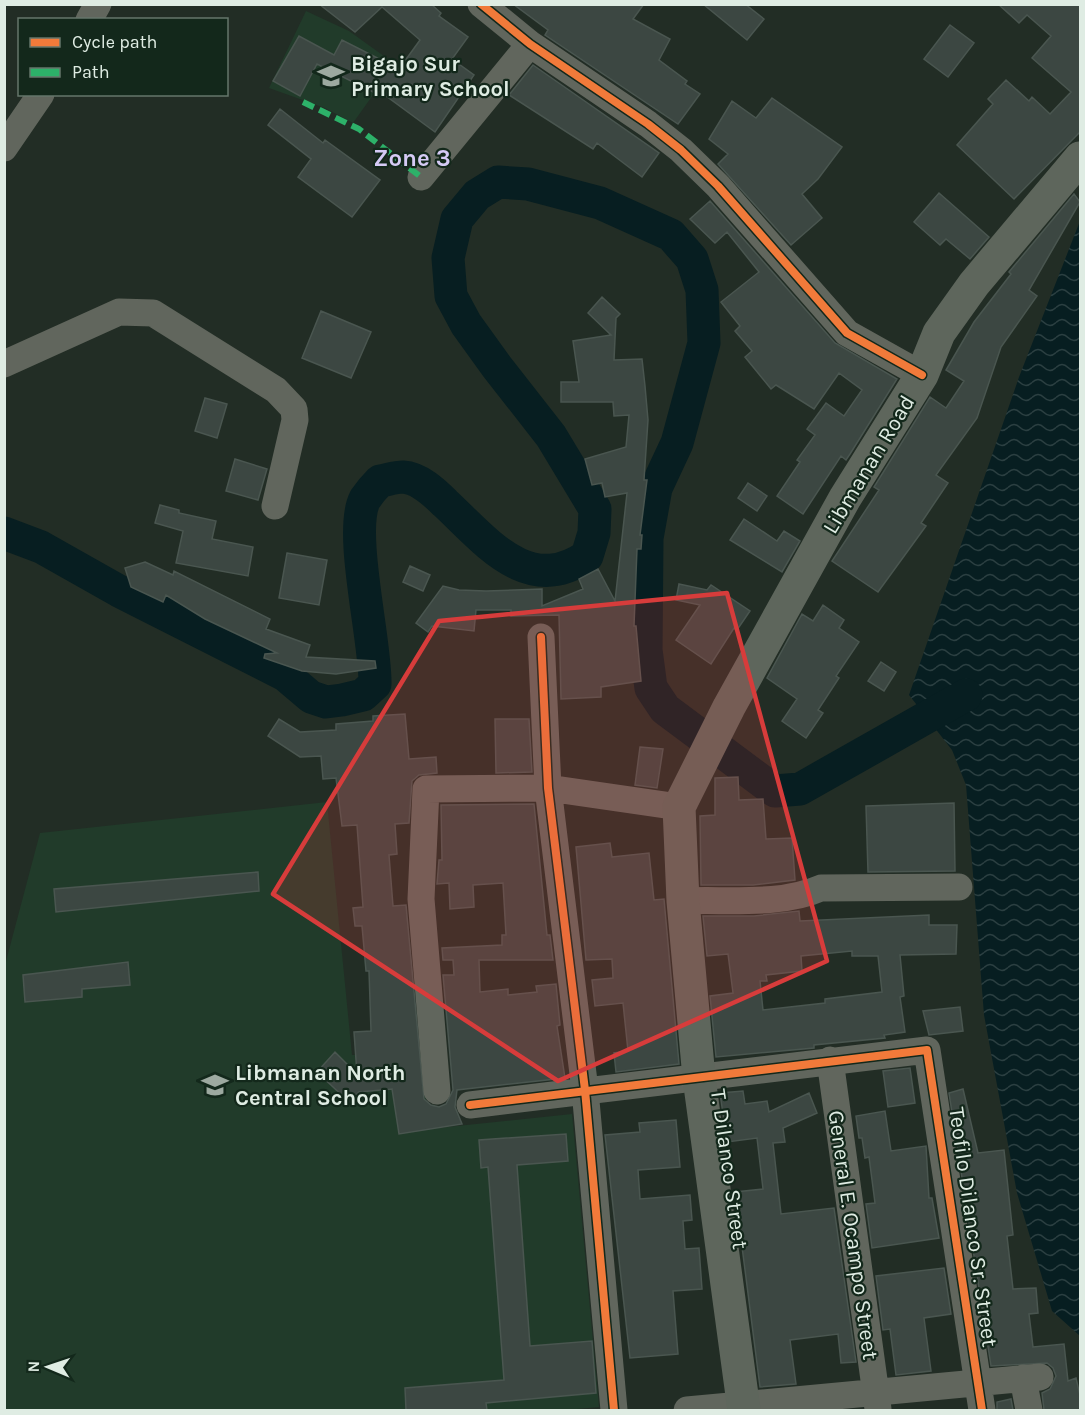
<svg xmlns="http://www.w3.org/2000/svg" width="1085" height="1415" font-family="Karla,sans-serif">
<defs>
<pattern id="water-waves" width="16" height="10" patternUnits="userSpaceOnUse" patternTransform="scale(1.5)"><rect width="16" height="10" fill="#071e21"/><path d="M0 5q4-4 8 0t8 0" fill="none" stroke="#2b3f41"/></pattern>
</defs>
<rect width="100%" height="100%" fill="#222d25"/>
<path fill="#213b2a" d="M306,11l43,20 46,33 -42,59 -28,-15 -56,-20z
M327,802l25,253 71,-1 5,75 144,-15 27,293 -32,3h-562v-445l35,-132z"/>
<path fill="url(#water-waves)" d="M1080,221v1115l-28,-25 -35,-118 -33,-178 -18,-230 -14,-35 -43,-55 110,-318z"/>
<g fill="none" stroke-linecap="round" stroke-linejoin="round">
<path stroke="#071e21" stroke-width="33" d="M4,533l37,14 78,44 166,84 26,22 15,5 16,-2 21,-5 12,-11c1,-42 -27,-153 -10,-185 4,-6 10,-13 15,-18 7,-1 15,-4 23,-4 16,1 31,15 42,26 41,38 83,94 142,53l7,-23 1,-24 -44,-73 -54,-69 -31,-43 -15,-28 -3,-38 9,-39 20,-24 21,-13 30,2 72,19 71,32 21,24 10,31 2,53 -27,100 -21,45 -9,50 -1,112 5,38 14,21 110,82 25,-2 166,-94"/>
</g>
<path fill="#3c4742" stroke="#4a5650" stroke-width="1.5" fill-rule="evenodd" d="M319,4h112l10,9 -2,3 29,21 -16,22 22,16 -39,57 -60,-44 -2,4 -56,-28 -17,32 -27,-15 26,-45 35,19 8,-15 57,29 21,-29 -38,-33 -27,25z
M513,4h131l-11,15 37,20 -11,21 28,21 -2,3 15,10 -22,30 -133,-89 3,-5z
M703,4h42l19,15 -17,21z
M998,4h82v128l-66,67 -57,-54 36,-41 -5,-5 18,-19 23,21 3,-4 18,17 21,-22 -39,-34 19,-22 -24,-21 -8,8z
M950,25l24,18 -26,34 -24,-18z
M533,65l126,88 -17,24 -45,-34 -4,6 -84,-54z
M772,98l70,49 -24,32 -16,15 20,24 -31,27 -73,-81 10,-10 -19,-15 23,-38 24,17z
M280,109l43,34 2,-3 55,40 -28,37 -54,-40 13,-18 -43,-34z
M939,193l50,44 -19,22 -24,-20 -6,6 -26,-23z
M1074,194l6,8 -51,88 8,6 -36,51 -24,71 -41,57 12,8 -27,40 5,3 -48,66 -46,-31 47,-71 -5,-3 56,-90 16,11 18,-27 -18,-11 28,-48 37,-48 -2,-2z
M710,201l125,142 62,36 -47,75 -4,6 -5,-4 -38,58 -26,-18 23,-34 -3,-2 18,-25 -8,-6 19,-26 18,13 18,-26 -23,-17 -25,36 -38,-24 -5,4 -26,-32 7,-6 -17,-20 5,-5 -19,-24 38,-30 -32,-40 -12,11 -25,-24z
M602,297l18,17 -4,4 -2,42 28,-1 3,27 3,34 -4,60h3l-7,55h2l-1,14h-4l-3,77h2l5,55 -40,6v10l-40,2 -2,-84 -48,1v-6h-35l-2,21 -42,-5 -4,6 -12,-9 27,-37 16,4 27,1 56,-2v17l41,-17 -4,-10 19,-10 17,32 12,-108 -22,4 -3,-14 -10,2 -7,-26 41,-12 3,-32 -15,1 -1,-14h-52v-20h18l-6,-41 38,-6 -23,-22z
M321,311l50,21 -20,46 -49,-20z
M205,398l22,6 -10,34 -22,-7z
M235,459l32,10 -9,31 -32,-9z
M748,483l19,13 -10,15 -19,-13z
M160,505l19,5v3l37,8 -4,18 41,8 -5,29 -72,-13 7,-32 -28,-8z
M744,519l33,22 7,-10 16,10 -18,31 -52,-32z
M287,553l40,7 -8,45 -40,-7z
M145,562l28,13 1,-4 96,48 -4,10 44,16 -4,12 69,4 1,7 -40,6 -34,-3 -38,-13 1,-4 12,-1 -72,-34 -39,-24 -3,7 -32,-15 -6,-19z
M410,566l20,9 -7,16 -20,-9z
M679,584l28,6 4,-5 39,26 -13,19 -3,-2 -23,36 -35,-24 24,-35 -24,-5z
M823,605l21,15 -5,8 20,14 -23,34 3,2 -21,32 5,3 -17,25 -24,-17 15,-22 -30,-21 35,-64 11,7z
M881,662l15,10 -12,19 -16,-10z
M405,714l4,45 27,-2 1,16 -18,2 -7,6 -3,42 -14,1 2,30 -8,1 4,51 13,-1 18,194 7,6 8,2 7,-3 7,-14 -10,-115h11l-1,-15h-10l-1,-12 60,-3v-10h4l-3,-52 -30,2 1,22 -24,2 -1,-26 -12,1 2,-24h3l-1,-55 93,-1 13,131h3l3,25h-74l1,32 28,-3v6l29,-3 -1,-6 20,-2 4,41 -3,1 8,52 -108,12 -2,17 7,17 -63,10 -7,-45 -33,3 -10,10 -32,-30 18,-20 22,22 -3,-42 17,-1 -2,-60h-3l-4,-45h-7l-2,-18 10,-1 -6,-82 -15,1 -6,-48 -13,1 -2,-23 -21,1 -32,-21 11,-17 21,13 36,-2v-6l37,-3v-5z
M495,719h34l3,53 -36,1z
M640,747l23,2 -6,39 -22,-3z
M738,777l1,23 24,-1 3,40 26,-1 3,42 -42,5h-52l-1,-69 15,-1v-37z
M954,803l1,68 -87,1 -2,-66z
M610,843l2,14 37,-4 5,47 10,-1 15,165 -63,8 -2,-19 14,-2 -5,-48 -28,3 -3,-26 21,-2 -1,-19 -26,1 -10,-113z
M258,872l1,19 -203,21 -2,-23z
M799,911l1,10 129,-6v10h28l-1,29 -56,1 4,41 -4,1 5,35 -21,3 1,3 -71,7v3l-98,9 -6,-61 23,-3 -5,-39 -21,2 -4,-40h51zM852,951v5h26l4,36 -57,7v4l-62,7 -3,-29h7l-1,-6 36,-4 -1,-15z
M128,962l2,23 -48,4v8l-57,5 -2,-27z
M960,1007l3,24 -34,4 -6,-24z
M910,1068l5,35 -27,4 -5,-36z
M963,1089l15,64 26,-3 9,85 -6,1 6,53 23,-1 2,25 -9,1 4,33 31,-3 4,37 8,-3 4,17v15h-36l-2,-17 8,-4 6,-13 -3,-8 -6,-5 -56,3 -42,-273z
M743,1091l2,13 22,-3 2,11 40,-19 8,20 -34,15 2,14 -12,1 8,71 53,-6 22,154 -15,1 -3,-29 -48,6 6,44 -36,3 -25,-195 28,-3 -6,-51 -30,4 -7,-49z
M885,1111l6,40 35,-5 3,52h3l7,40 -67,10 -6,-44 9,-1 -6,-46 -4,1 -3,-20h-3l-3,-22z
M676,1120l4,47 -42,3 2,29 50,-4 2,25 -9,1 2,28 14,-1 3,41 -29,2 5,63 -48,4 -25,-223 35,-3 -1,-9z
M566,1134l2,27 -51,4 13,181 62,-5 4,52 -110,10 1,7h-81l-1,-22 99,-8 -16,-213 -7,1 -2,-28z
M944,1268l7,46 -27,4 7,53 -35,4 -6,-46 -7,1 -7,-54z
M1011,1399l2,11h-16v-8z"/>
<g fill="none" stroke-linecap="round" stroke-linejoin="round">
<path stroke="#61665d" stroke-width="27" d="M481,4l49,40 118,80 33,26 37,36 129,147 75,42
M89,20l9,-16
M4,148l37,-54
M421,177l109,-133
M4,364l115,-52 34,1 123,77 18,19 1,11 -20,86
M541,637l7,151 37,302 29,320
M683,901c44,-2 97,5 138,-13l138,-1
M830,1060l48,349
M437,1091l-16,-192 5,-110 122,-1 131,19
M470,1105l457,-55 55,360
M1023,1378l6,32
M687,1410l353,-33"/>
<path stroke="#5e665c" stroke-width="33" d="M744,1410l-45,-332 -16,-177 -4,-94 50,-100 116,-209 77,-123 17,-42 35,-49 106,-126"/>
<path stroke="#2db169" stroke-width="6" stroke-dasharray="12 6" stroke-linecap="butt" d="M303,102l56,27 62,48"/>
<defs>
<path id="cycleway" d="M481,4l49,40 118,80 33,26 37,36 129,147 75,42
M541,637l7,151 37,302 29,320
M470,1105l457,-55 55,360"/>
</defs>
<use href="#cycleway" stroke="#13281b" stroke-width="11"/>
<use href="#cycleway" stroke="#f17a3a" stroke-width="8"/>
</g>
<path fill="#d73c3b" fill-opacity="0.2" stroke="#d73c3b" stroke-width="4.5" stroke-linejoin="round" d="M727,593l100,368 -269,120 -285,-187 166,-273z"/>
<defs>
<symbol id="school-bare" viewBox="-9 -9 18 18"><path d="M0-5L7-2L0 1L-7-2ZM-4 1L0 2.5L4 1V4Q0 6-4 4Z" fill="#9da9a0" stroke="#13281b" stroke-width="2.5" paint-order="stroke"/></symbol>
</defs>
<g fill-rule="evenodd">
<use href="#school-bare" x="312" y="57" width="38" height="38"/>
<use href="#school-bare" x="196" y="1066" width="38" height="38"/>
</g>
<g text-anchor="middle" stroke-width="4.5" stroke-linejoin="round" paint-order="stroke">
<g font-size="22" font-weight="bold" fill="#dfece3" stroke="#13281b" text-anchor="start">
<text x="351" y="71">Bigajo Sur<tspan x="351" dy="25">Primary School</tspan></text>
<text x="235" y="1080">Libmanan North<tspan x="235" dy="25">Central School</tspan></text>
</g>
<g font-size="22" fill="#dfece3" stroke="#13281b">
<text transform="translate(868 464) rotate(-59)" y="8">Libmanan Road</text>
<text transform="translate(730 1169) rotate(82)" y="8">T. Dilanco Street</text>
<text transform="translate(974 1227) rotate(82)" y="8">Teofilo Dilanco Sr. Street</text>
<text transform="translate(854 1235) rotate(82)" y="8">General E. Ocampo Street</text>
</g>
<g font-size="24" font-weight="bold" fill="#d5caf5" stroke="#13281b">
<text x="412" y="166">Zone 3</text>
</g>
</g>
<rect width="1085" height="1415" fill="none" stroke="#dfece3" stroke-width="12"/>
<rect x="18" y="18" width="210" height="78" fill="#13281b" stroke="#65766b" stroke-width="1.5"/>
<rect x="30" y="38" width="30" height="9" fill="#f17a3a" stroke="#65766b" stroke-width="1.5"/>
<text x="72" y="48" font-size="18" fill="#dfece3">Cycle path</text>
<rect x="30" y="68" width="30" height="9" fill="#2db169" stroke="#65766b" stroke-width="1.5"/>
<text x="72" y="78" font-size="18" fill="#dfece3">Path</text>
<g transform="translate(48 1367) rotate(272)" stroke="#13281b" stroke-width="4.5" paint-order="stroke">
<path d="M0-4.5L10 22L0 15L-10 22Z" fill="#dfece3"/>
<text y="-9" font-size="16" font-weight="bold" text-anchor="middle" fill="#dfece3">N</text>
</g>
</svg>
